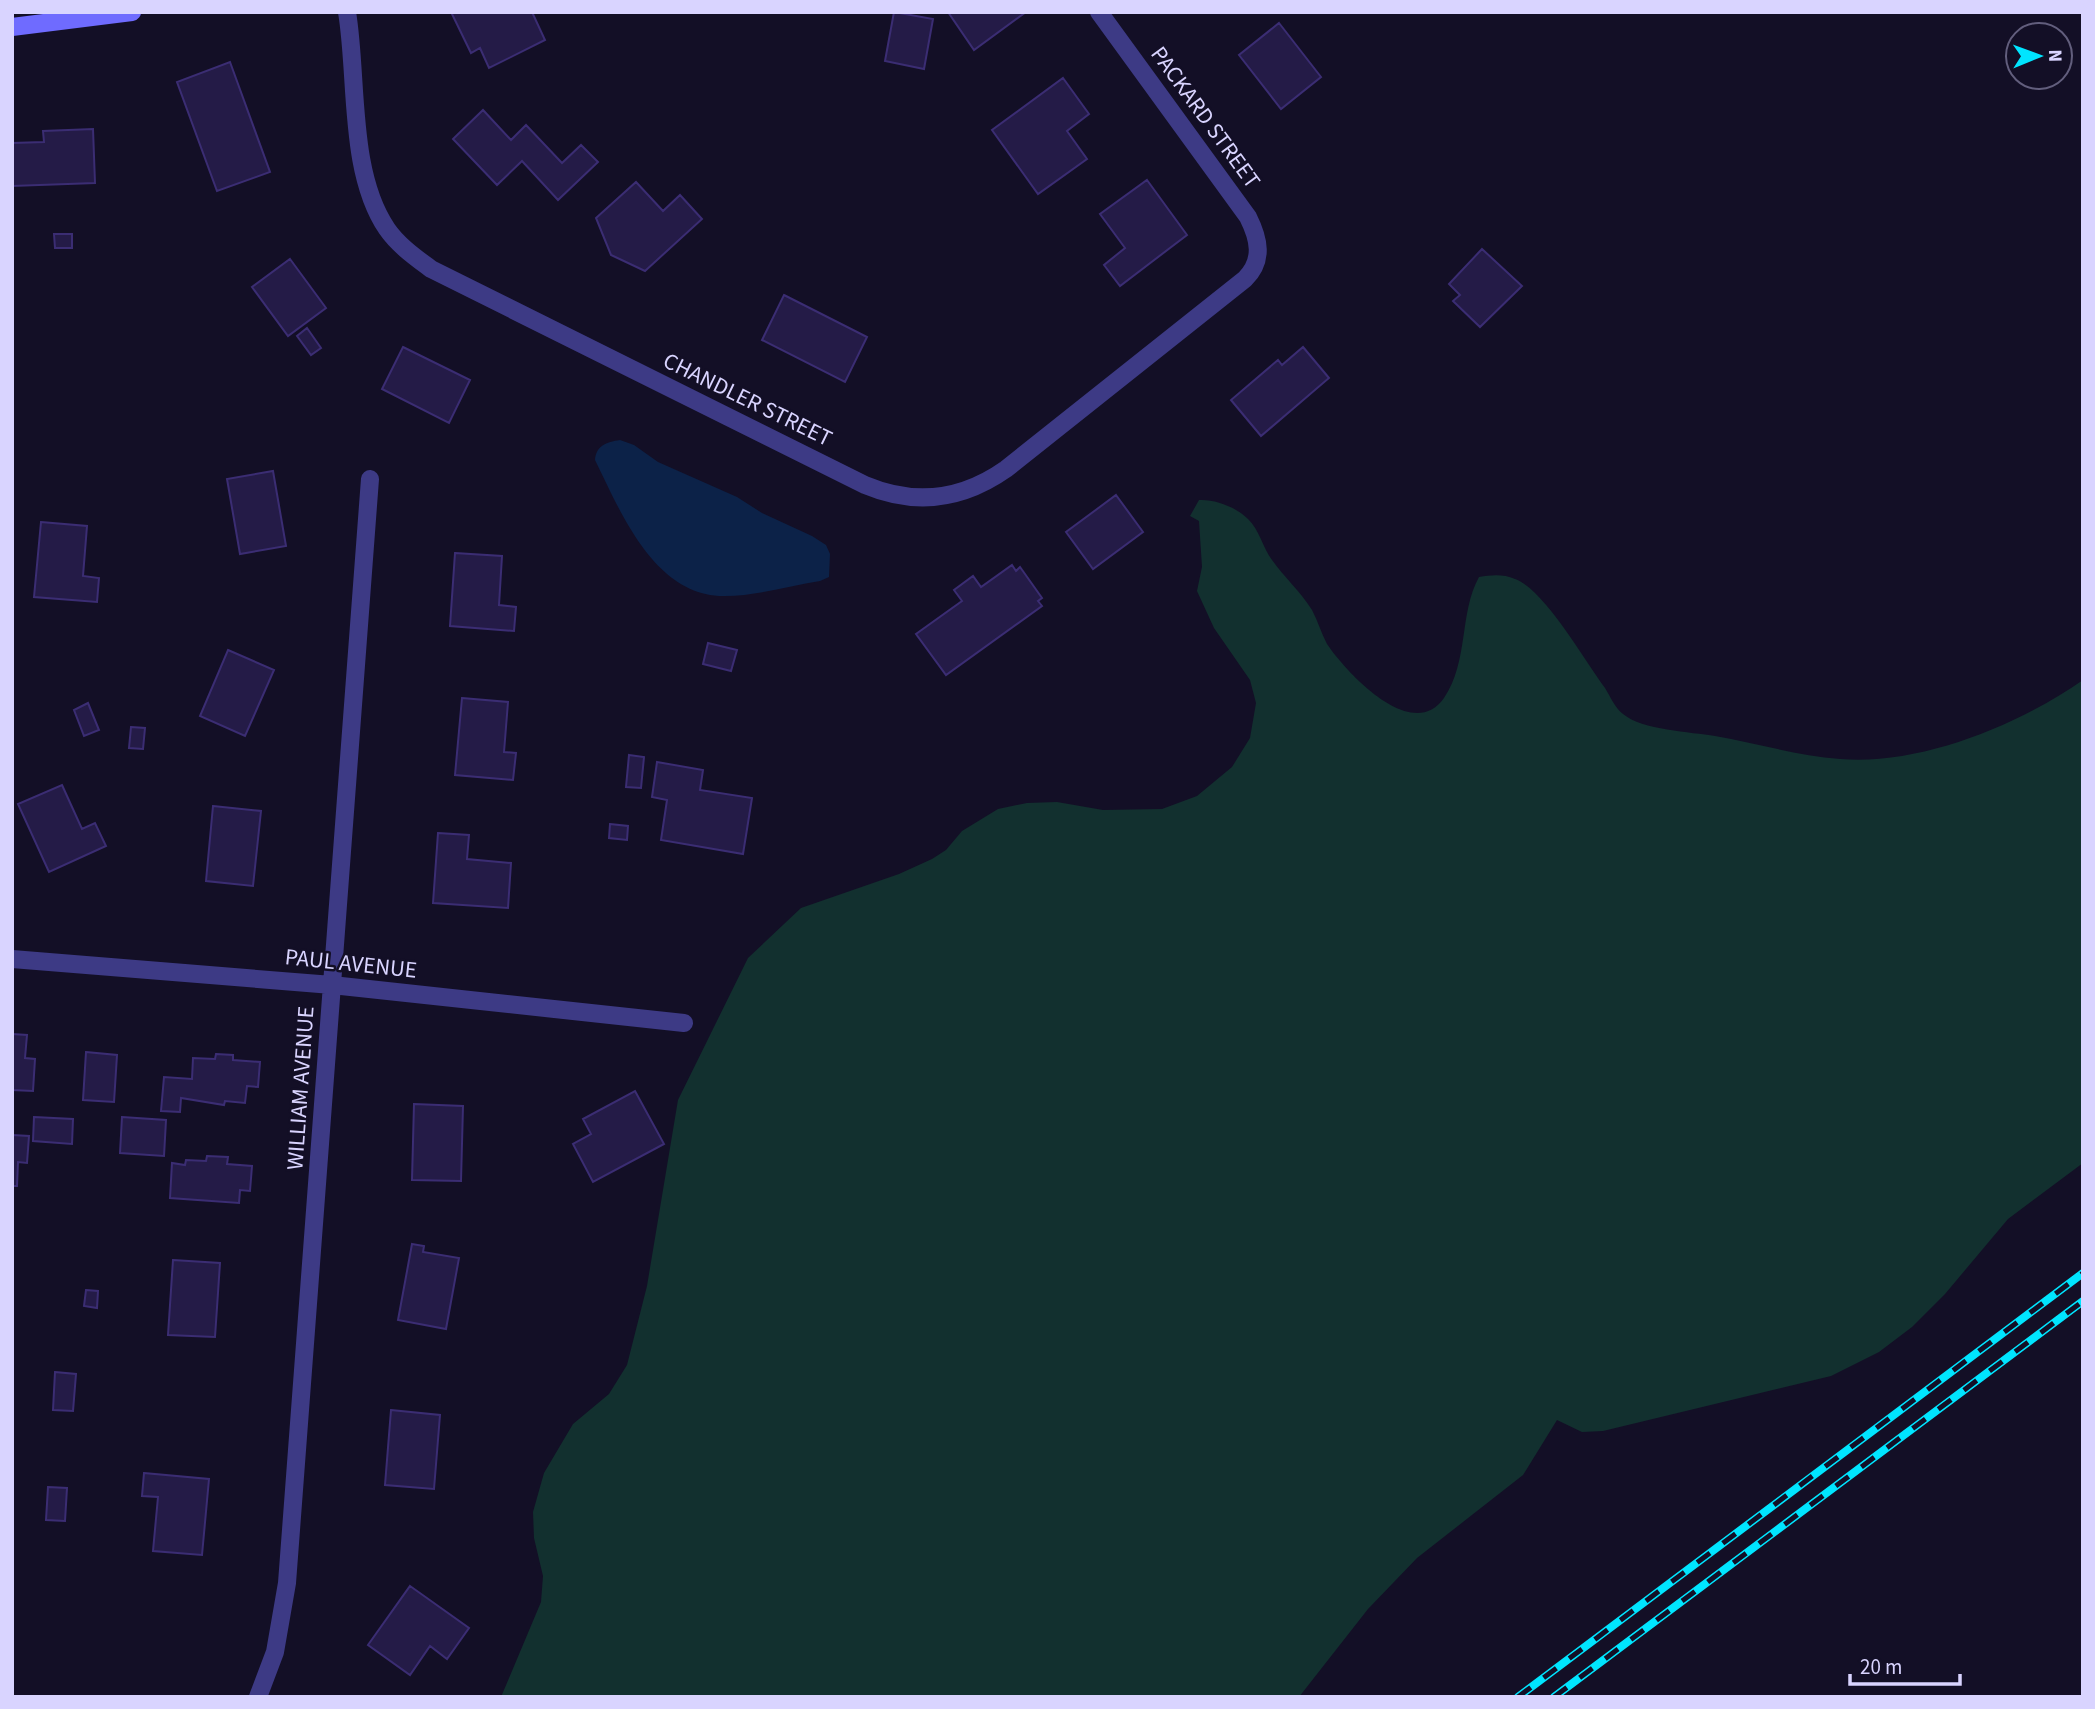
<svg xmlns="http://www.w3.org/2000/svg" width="2095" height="1709" font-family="'Source Sans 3',sans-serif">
<rect width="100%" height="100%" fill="#130f26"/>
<path fill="#12302f" d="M1199,500c16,-1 37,7 49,19 11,10 15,29 24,41 12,17 29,32 40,50 6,11 9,23 15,34 19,28 85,100 117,54 25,-37 15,-85 35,-121 13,-2 24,-3 36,2 29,10 70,82 90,109 5,8 10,20 18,26 19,16 68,18 92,22 41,7 83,20 125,23 79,7 179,-34 243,-79v483l-75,56 -63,75 -33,33 -33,25 -48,24 -228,55 -21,1 -25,-12 -34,55 -106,83 -49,51 -69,88h-798l40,-95 2,-26 -9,-38 -1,-26 11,-39 29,-49 36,-30 18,-29 20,-79 31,-186 70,-142 53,-50 98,-34 33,-15 14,-9 16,-19 36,-22 29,-6 30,-1 46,8 59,-1 35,-13 35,-29 18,-29 6,-35 -6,-23 -36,-52 -17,-37 5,-24 -3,-46 -9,-5z"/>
<path fill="#0c2248" d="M620,440l14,5 24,17 79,35 25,16 50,23 14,9 4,9 -1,23 -9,4c-31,5 -64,15 -95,15 -70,1 -104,-83 -130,-136 1,-14 11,-18 25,-20z"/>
<path fill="#241b47" stroke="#3b2d73" stroke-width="2" d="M451,12h81l13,28 -56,28 -9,-20 -9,5z
M894,12l39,7 -9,50 -39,-8z
M948,12h78l-52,38z
M1279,23l42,54 -40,32 -42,-54z
M230,62l40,110 -53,19 -40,-109z
M1063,78l26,36 -22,17 20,28 -49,35 -46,-64z
M483,110l28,30 15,-15 36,38 19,-18 17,17 -40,38 -36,-39 -25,24 -44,-46z
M93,129l2,54 -83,3v-43l32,-1 -1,-11z
M1147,180l40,55 -67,51 -16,-21 21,-17 -25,-34z
M636,182l27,29 17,-16 22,24 -57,52 -34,-16 -15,-37z
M54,234h18v14h-17z
M1482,249l40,37 -42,41 -27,-26 7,-6 -11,-11z
M290,259l36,49 -38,28 -36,-49z
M784,295l83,42 -22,45 -83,-42z
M307,328l14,20 -10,7 -14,-19z
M403,347l67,33 -21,43 -67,-34z
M1303,347l26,31 -68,58 -30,-36 47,-40 4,5z
M273,471l13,75 -46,8 -13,-75z
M1116,495l27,37 -50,37 -27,-37z
M41,522l46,4 -4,50 16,2 -2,24 -63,-5z
M455,553l47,3 -3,49 17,2 -2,24 -64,-5z
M1012,565l4,6 4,-4 22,31 -4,3 4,5 -96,69 -30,-41 46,-33 -8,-11 19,-14 8,11z
M708,643l29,7 -6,21 -28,-7z
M228,650l46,20 -29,66 -45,-20z
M462,698l46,4 -4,50 12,1 -3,27 -58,-5z
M88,703l11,27 -15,6 -10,-26z
M131,727l14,1 -2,21 -14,-1z
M629,755l15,2 -3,31 -15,-1z
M657,762l46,8 -3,20 52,8 -9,56 -82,-14 6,-40 -15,-3z
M62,785l20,44 13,-6 11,23 -57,26 -31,-68z
M213,806l48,5 -8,75 -47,-5z
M610,824l18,2 -1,14 -18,-2z
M438,833l31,2 -2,24 44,4 -3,45 -75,-5z
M12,1034l15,1 -2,23 10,1 -2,32 -21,-1z
M86,1052l31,3 -3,47 -31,-2z
M216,1054l17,1v5l27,2 -2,25 -11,-1 -2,17 -20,-2 -1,4 -43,-7 -1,14 -19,-1 3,-34 28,2 1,-21 22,1z
M635,1091l29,53 -71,38 -20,-38 18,-10 -8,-15z
M414,1104l49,2 -2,75 -49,-1z
M34,1117l39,2 -1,25 -39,-3z
M122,1117l44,3 -2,36 -44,-3z
M12,1135l17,1 -2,27 -9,-1 -1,24h-5z
M207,1156l21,1 -1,7 25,2 -2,25 -10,-1 -1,13 -69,-5 2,-35 13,2 1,-5 20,1z
M412,1244l12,2 -1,6 36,6 -13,71 -48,-9z
M173,1260l47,3 -5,74 -47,-2z
M86,1290l12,1 -1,17 -13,-2z
M55,1372l21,2 -3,37 -20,-1z
M391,1410l49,5 -6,74 -49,-4z
M144,1473l65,6 -7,76 -49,-4 5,-54 -16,-1z
M48,1487l19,1 -2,33 -19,-1z
M410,1586l59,42 -22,31 -17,-13 -20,29 -42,-30z"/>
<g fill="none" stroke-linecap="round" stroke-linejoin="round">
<path stroke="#3d3a85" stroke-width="18" d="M347,12c11,66 1,160 40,217 11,16 28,28 44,40l434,216c50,21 97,15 141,-16l239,-190c19,-19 14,-40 3,-62l-149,-205
M12,959l320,26 352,38
M258,1697l17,-45 12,-69 83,-1104"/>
<path stroke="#6f6bff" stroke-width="18" d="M12,27l120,-15"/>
<defs>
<path id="rail" d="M1518,1697l565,-424
M1554,1697l529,-396"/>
</defs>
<use href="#rail" stroke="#00e5ff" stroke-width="8"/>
<use href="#rail" stroke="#130f26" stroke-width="5" stroke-dasharray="16" stroke-linecap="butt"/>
</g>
<g text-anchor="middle" stroke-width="5" stroke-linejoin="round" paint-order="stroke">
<g font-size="23" fill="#d9d4ff" stroke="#130f26">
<text transform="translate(1206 117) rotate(54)" y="8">PACKARD STREET</text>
<text transform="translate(748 399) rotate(26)" y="8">CHANDLER STREET</text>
<text transform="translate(351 963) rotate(6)" y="8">PAUL AVENUE</text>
<text transform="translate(300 1088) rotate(-86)" y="8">WILLIAM AVENUE</text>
</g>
</g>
<rect width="2095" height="1709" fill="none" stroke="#d9d4ff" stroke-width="28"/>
<g transform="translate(2039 56) rotate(89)"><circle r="33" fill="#130f26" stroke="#625e7d" stroke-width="2"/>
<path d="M0-5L12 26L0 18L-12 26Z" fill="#00e5ff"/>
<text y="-10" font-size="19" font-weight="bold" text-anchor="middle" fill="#d9d4ff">N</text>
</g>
<path d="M1850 1674v10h110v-10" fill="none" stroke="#d9d4ff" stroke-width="3.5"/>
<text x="1860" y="1674" font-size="21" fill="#d9d4ff" stroke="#130f26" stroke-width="5" paint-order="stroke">20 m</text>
</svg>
